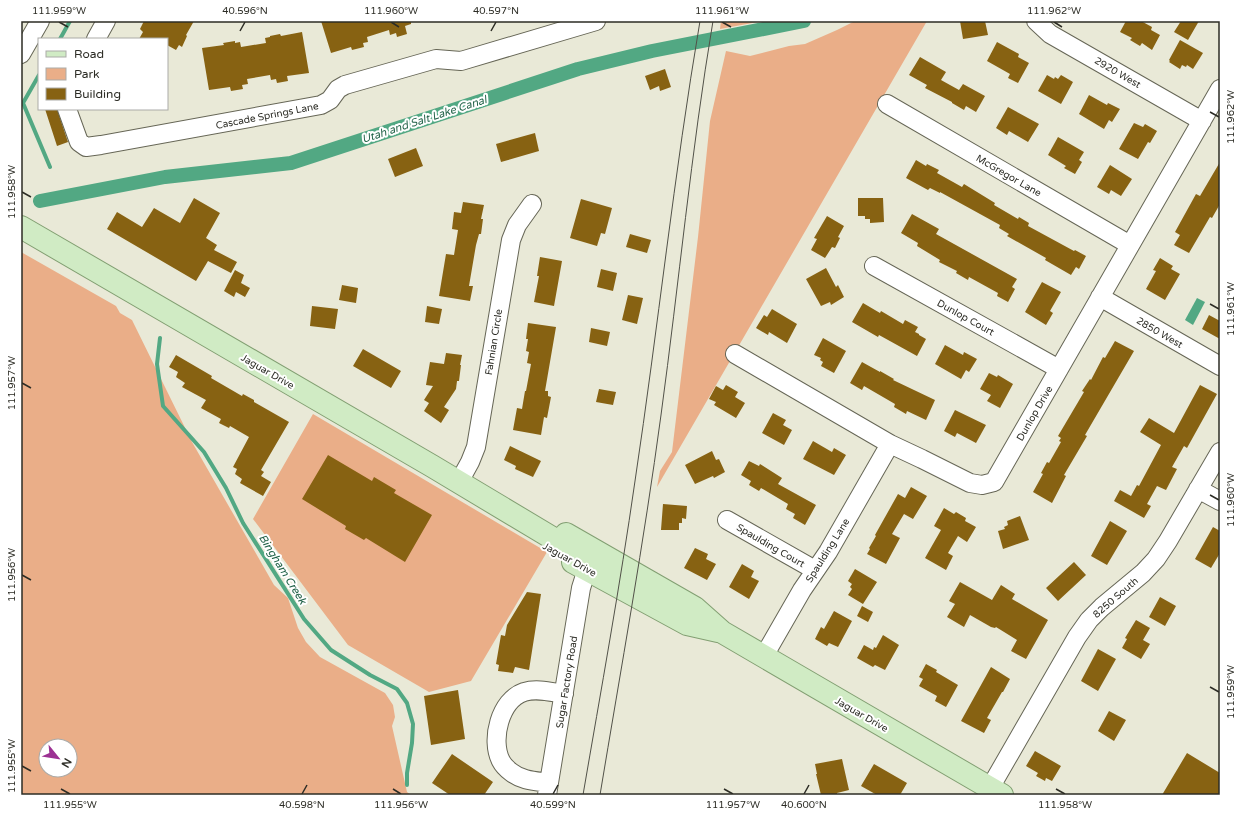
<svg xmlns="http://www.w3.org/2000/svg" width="1241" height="816" font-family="'Varela Round',sans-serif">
<rect width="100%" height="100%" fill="#e9e9d7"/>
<path fill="#eaae88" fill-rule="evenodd" d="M721,21h42l-43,8z
M855,21h72l-270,466 3,-16 12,-19 26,-215 12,-116 16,-70 24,5 39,-10 16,-2 32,-14z
M21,252l95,54 4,7 12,7 60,122 82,143 14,13 10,30 8,14 14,15 65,36 8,12 2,12 -3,9 15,66 4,3h-390zM46,746h24v24h-24z
M313,414l234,138 -76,129 -42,11 -81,-47 -95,-126z"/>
<path fill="#52a883" d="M1197,298l8,4 -12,23 -8,-5z"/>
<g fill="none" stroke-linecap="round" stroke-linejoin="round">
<path stroke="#52a883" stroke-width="4" d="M60,39l10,-18
M39,75l-16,28 27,64
M160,338l-3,26 6,42 41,46 22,36 17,35 61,96 27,31 39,25 27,14 10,14 6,21 -1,19 -5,30v12"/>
<path stroke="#52a883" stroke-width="14" d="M40,201l125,-24 126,-14 287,-94 74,-18 152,-30"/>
</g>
<path fill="#876212" d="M144,21h50l-8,14 1,1 -5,11 -3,-2 -3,5 -9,-5v-6h-28l4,-7 -3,-3z
M321,21h90v3l-6,2 2,8 -10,3 -1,-4 -6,2 -1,-5 -22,7 1,5 -5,1 1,4 -12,3 -1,-3 -20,6z
M960,21h25l3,14 -25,4z
M1126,21h15l11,6 -1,3 9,5 -8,15 -10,-7 -2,3 -10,-6 2,-2 -12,-6z
M1181,21h18l-11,19 -14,-8z
M302,32l7,41 -22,3 1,5 -11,2 -1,-4 -5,1 -1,-5 -23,4 1,5 -6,1 1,4 -12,2 -1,-4 -21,3 -7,-42 22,-3 -1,-2 12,-2v2l5,-1 1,5 25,-4 -1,-5 5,-1v-1l10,-2 1,2z
M1180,40l23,13 -10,16 -6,-4 -1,2 -4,-2 -2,4 -11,-7 1,-1 -1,-1z
M997,42l22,12 -1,3 11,6 -11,20 -10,-5 2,-4 -23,-13z
M920,57l26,15 -5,8 18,10 4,-6 22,12 -9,16 -10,-6 -2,4 -12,-7v-1l-27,-14 2,-3 -18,-10z
M665,69l6,18 -11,4 -1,-5 -9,4 -5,-14z
M1047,75l7,4 1,-2 3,2 3,-4 12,7 -12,22 -23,-13z
M1089,95l18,10 1,-2 12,6 -8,13 -3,-2 -5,9 -25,-15z
M1008,107l31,17 -11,18 -19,-11 -2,4 -11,-7z
M45,109h12l11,33 -11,4z
M1134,123l9,4 2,-3 12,7 -7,12 -2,-1 -10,17 -19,-10z
M535,133l4,18 -38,11 -5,-18z
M1058,137l26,15 -5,8 3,2 -7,12 -11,-6 2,-2 -18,-11z
M416,148l7,18 -28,11 -7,-18z
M916,160l10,6 1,-2 12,6 -2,3 25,14 2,-3 31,19 -1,2 24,14 1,-2 10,6 -1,3 46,25 1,-1 11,6 -7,13 -3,-2 -5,8 -26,-15 1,-2 -39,-22 2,-2 -10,-6 1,-3 -60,-33v1l-10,-5 -2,2 -22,-12z
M1220,162v42l-8,14 -2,-1 -21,36 -15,-8 6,-10 -5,-3 21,-38 4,2z
M1110,165l22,14 -11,17 -10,-6 -2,4 -12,-7z
M194,198l26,15 -14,25 11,7 -3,5 23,12 -6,11 -23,-12 -12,20 -89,-52 10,-17 25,15 12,-19 26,15z
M858,198h25l1,24 -14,1v-4h-5v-3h-7z
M581,199l31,9 -7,26 -4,-1 -4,13 -27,-8z
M463,202l21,3 -3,14h2l-2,15h-2l-3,11 -7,41h4l-3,15 -31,-5 7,-42 8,1 4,-25 -6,-1 2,-17 7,1z
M912,214l27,15 -3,5 81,45 -5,8 3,2 -7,13 -11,-6 1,-3 -29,-16 -1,3 -12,-7 1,-2 -18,-9 1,-2 -23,-14 1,-3 -17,-10z
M827,216l17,10 -6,11 2,1 -5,10 -3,-1 -7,11 -14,-8 6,-11 -3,-1z
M630,234l21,6 -4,13 -21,-6z
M540,257l22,4 -8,45 -20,-4 5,-26h-2z
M1160,258l13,8 -2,3 9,5 -15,26 -19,-11 10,-18 -3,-1z
M826,268l10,19 2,-2 6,12 -13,8 -1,-3 -9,4 -15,-27z
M601,269l16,4 -4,18 -16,-4z
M235,270l9,5 -3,8 9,5 -5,9 -9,-5 -2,5 -10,-6z
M1042,282l19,10 -11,19 3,2 -7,12 -21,-13z
M342,285l16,3 -2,15 -17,-3z
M628,295l15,3 -6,26 -15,-4z
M863,303l17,10 1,-2 22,13 2,-4 13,7 -3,5 4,2v1l7,4 -9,17 -38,-21 -1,2 -26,-15z
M312,306l26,3 -3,20 -25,-3z
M427,306l15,3 -3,15 -14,-2z
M772,309l25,15 -10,19 -18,-11 -1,3 -12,-7 8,-13 3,2z
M1209,315l11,6v18l-18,-10z
M528,323l28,4 -11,64h3v5l3,1 -4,21 -3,-1 -3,18 -28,-5 4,-22 5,1 3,-18h1l5,-27 -4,-1 2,-11 -3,-1 2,-12h-2z
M591,328l19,4 -3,14 -18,-4z
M823,338l23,13 -12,22 -13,-7 2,-4 -3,-2 1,-2 -7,-3z
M1115,341l19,10 -49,84 2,1 -23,39 2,1 -14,27 -19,-11 10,-18 -2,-1 6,-11 2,1 12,-21 -2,-1 2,-3 -3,-2 26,-44 -2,-1 8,-12 1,1 12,-23 2,1z
M945,345l18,10 1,-3 13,7 -8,13 -3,-2 -5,9 -26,-15z
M363,349l38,22 -10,17 -38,-22z
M446,353l16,2 -2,10h1l-2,16h-2l-1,8 -12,18 5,3 -8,13 -17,-12 5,-8 -5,-3 9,-14 -7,-1 4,-23 14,2z
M176,355l36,21 -1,2 31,18 1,-2 11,6v2l35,20 -28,48 3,2 -3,4 10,6 -8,14 -23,-13 2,-4 -7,-5 2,-5 -4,-2 16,-30 -19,-11 -1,2 -10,-5 2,-4 -20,-11 5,-8 -24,-13 3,-4 -9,-6 2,-5 -9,-5z
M862,362l18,10v-1l14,8 -1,1 42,20 -9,20 -19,-9 -1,3 -12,-7 1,-3 -31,-18 -2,4 -12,-7z
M989,373l8,4 1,-2 15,9 -13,24 -13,-7 4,-6 -11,-6z
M726,385l12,7 -3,5 10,6 -9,15 -22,-13 2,-3 -7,-3 7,-13 7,4z
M1200,385l17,9 -30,54 -3,-2 -12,21 5,2 -11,21 -9,-4 -10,18 4,2 -7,12 -30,-17 6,-11 11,6 6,-11 2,1 22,-41 -21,-13 9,-14 25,15z
M599,389l17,3 -3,13 -17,-3z
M955,410l31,15 -10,18 -19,-10 -2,4 -11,-6z
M773,413l13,7 -3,5 9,5 -8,15 -22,-12z
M813,441l19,11 2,-4 12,7 -12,20 -31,-16z
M510,446l31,15 -8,16 -18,-8 1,-3 -12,-6z
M712,451l4,9 3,-1 6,13 -11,6 -1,-2 -18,8 -10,-19z
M328,455l44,26 2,-4 22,13 -2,3 38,22 -27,47 -39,-24 -2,2 -19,-11 1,-3 -44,-27z
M749,461l10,5 1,-2 22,14 -4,6 38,21 -11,20 -12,-7 2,-4 -9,-5 2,-5 -27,-16 -2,3 -10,-6 2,-4 -10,-6z
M911,487l16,9 -14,23 -9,-5 -12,20 8,4 -14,26 -19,-10 3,-5 -1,-1 7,-12 -1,-1 23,-41 7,4z
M663,504l24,2 -1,13 -4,-1v5h-3v7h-18z
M944,508l10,6 2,-2 10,6 -1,3 11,6 -9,15 -9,-6 -10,17 5,3 -7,14 -21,-12 16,-28 -7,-4z
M1020,516l9,24 -26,9 -5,-18 7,-2 -1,-2 4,-2 -1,-4z
M1110,521l17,10 -20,34 -16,-9z
M1213,527l7,4v22l-9,15 -16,-9z
M695,548l13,6 -2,5 10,5 -9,16 -23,-12z
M1074,562l12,13 -28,26 -12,-13z
M742,564l12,7 -3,6 8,4 -10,18 -20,-12z
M855,569l22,13 -14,22 -15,-9 4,-6 -2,-2 2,-3 -4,-3z
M960,582l32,18 9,-15 14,9 -3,5 36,21 -22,39 -15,-8 6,-11 -21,-13 -1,1 -4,-1 -21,-12 -6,12 -17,-10 8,-13 -6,-3z
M527,592l14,2 -12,76 -14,-3 -2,6 -15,-2 1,-6 -3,-1 5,-29 4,1 2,-11z
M1160,597l16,9 -11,20 -16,-9z
M862,606l11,6 -5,10 -11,-6z
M834,611l18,10 -14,26 -9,-4 -2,3 -12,-7 6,-12 3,2z
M1136,620l14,8 -7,12 7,4 -9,15 -19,-11 5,-9 -2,-1z
M883,635l16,10 -14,25 -10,-5 -2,2 -16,-9 7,-13 9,5 1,-3 2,1z
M1098,649l18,10 -18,32 -17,-10z
M926,664l11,6 -1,2 22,13 -12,22 -11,-6 2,-5 -18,-10 4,-7 -4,-2z
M991,667l19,12 -7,13h-1l-15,26 4,2 -7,13 -23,-12z
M458,690l7,49 -34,6 -7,-49z
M1109,711l17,9 -12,21 -16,-10z
M1035,751l26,15 -9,15 -6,-3 -1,3 -9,-5 2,-3 -12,-7z
M1187,753l33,20v22h-58z
M452,754l41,28 -9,13h-34l-18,-12z
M842,759l7,31 -12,3v2h-16l-5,-21h1l-2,-10z
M874,764l33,19 -7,12h-23l-16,-9z"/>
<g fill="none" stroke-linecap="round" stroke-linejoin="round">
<defs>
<path id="minor" d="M1036,21l14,13 152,87
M96,39l10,-18
M21,54l19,-33
M887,104l243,141
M67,109l12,33 7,5 15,-2 220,-40 9,-5 8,-11 7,-4 91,-26 25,2 135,-40
M874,266l185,103
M1100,297l120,69
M735,354l155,90 32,15 48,24 12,2 12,-3 226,-393
M459,482l11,-20 6,-15 35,-207 6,-15 15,-21
M1198,489l22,12
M727,520l88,50
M764,656l38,-66 26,-38 62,-108
M549,783c-13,-2 -27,-2 -38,-11 -4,-3 -8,-7 -10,-11 -11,-21 -1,-61 23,-69 13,-4 27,0 40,2
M990,788l87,-151 12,-17 13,-13 41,-34 13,-14 12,-18 52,-89
M547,795l34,-207 6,-19"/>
<path id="major" d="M21,227l411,239 142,85 13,18
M566,534l129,74 27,24 280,163
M573,562l114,62 31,7"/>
</defs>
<use href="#minor" stroke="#666656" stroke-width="20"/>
<use href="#major" stroke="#829f72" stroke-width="24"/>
<use href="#minor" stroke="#fff" stroke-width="18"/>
<use href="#major" stroke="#d0ebc4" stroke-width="22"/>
<path stroke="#515148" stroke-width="1" d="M583,795c18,-105 37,-209 52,-314 23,-153 39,-307 65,-460
M600,795c21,-127 44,-253 61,-380 18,-132 30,-263 52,-394"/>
</g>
<path fill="none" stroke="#2c2c25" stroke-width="1.5" d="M59,22l9,5M391,22l8,5M722,22l9,5M1054,22l8,5M240,31l5,-9M491,31l5,-9M1210,112l9,5M22,192l9,5M1210,304l9,5M22,383l9,5M1210,495l9,5M22,575l9,5M1210,687l9,5M22,766l9,5M61,789l9,5M393,789l8,5M724,789l9,5M1056,789l9,5M302,794l5,-9M553,794l5,-9M804,794l5,-9"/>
<g text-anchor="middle" stroke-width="4" stroke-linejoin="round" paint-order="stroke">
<g font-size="10" fill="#2c2c25" stroke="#fff">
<text transform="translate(1118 72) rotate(30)" y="4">2920 West</text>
<text transform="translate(267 115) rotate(-11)" y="4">Cascade Springs Lane</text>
<text transform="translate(1009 175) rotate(30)" y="4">McGregor Lane</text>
<text transform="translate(966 317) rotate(29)" y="4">Dunlop Court</text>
<text transform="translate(1160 332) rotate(30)" y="4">2850 West</text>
<text transform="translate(493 342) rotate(-81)" y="4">Fahnian Circle</text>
<text transform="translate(268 371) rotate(30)" y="4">Jaguar Drive</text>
<text transform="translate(1034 413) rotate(-60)" y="4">Dunlop Drive</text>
<text transform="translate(771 545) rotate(30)" y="4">Spaulding Court</text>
<text transform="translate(827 550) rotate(-58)" y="4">Spaulding Lane</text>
<text transform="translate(570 559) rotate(29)" y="4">Jaguar Drive</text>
<text transform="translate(1115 597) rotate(-41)" y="4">8250 South</text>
<text transform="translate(566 682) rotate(-81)" y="4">Sugar Factory Road</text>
<text transform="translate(862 714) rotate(30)" y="4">Jaguar Drive</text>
</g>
<g font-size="11" font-style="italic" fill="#236349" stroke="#fff">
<text transform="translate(424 119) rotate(-18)" y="4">Utah and Salt Lake Canal</text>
<text transform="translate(283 569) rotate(58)" y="4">Bingham Creek</text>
</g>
</g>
<rect width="1241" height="816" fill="none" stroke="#ffffff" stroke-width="44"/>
<rect x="38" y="38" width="130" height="72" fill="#ffffff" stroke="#ababa8"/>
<rect x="46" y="51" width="20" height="6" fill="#d0ebc4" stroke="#ababa8"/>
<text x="74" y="58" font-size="12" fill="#2c2c25">Road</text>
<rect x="46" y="68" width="20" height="12" fill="#eaae88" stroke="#ababa8"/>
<text x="74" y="78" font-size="12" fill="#2c2c25">Park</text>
<rect x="46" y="88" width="20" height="12" fill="#876212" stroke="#ababa8"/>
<text x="74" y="98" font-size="12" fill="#2c2c25">Building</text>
<g transform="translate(58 758) rotate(120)"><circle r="19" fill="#ffffff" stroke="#ababa8"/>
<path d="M0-3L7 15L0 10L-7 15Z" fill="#9c3193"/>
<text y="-6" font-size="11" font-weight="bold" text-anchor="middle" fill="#2c2c25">N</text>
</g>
<rect x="22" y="22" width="1197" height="772" fill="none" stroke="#2c2c25" stroke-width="1.5"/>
<g font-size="10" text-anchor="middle" fill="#2c2c25">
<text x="59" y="14">111.959°W</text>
<text x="245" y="14">40.596°N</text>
<text x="391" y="14">111.960°W</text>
<text x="496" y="14">40.597°N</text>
<text x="722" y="14">111.961°W</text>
<text x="1054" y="14">111.962°W</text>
<text transform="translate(1230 117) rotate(-90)" y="4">111.962°W</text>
<text transform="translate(11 192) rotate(-90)" y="4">111.958°W</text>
<text transform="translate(1230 309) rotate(-90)" y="4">111.961°W</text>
<text transform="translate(11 383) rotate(-90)" y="4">111.957°W</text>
<text transform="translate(1230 500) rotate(-90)" y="4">111.960°W</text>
<text transform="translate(11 575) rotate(-90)" y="4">111.956°W</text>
<text transform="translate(1230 692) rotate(-90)" y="4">111.959°W</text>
<text transform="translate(11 766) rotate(-90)" y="4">111.955°W</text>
<text x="70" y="808">111.955°W</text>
<text x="302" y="808">40.598°N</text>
<text x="401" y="808">111.956°W</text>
<text x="553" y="808">40.599°N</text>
<text x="733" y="808">111.957°W</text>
<text x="804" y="808">40.600°N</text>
<text x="1065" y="808">111.958°W</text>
</g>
</svg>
